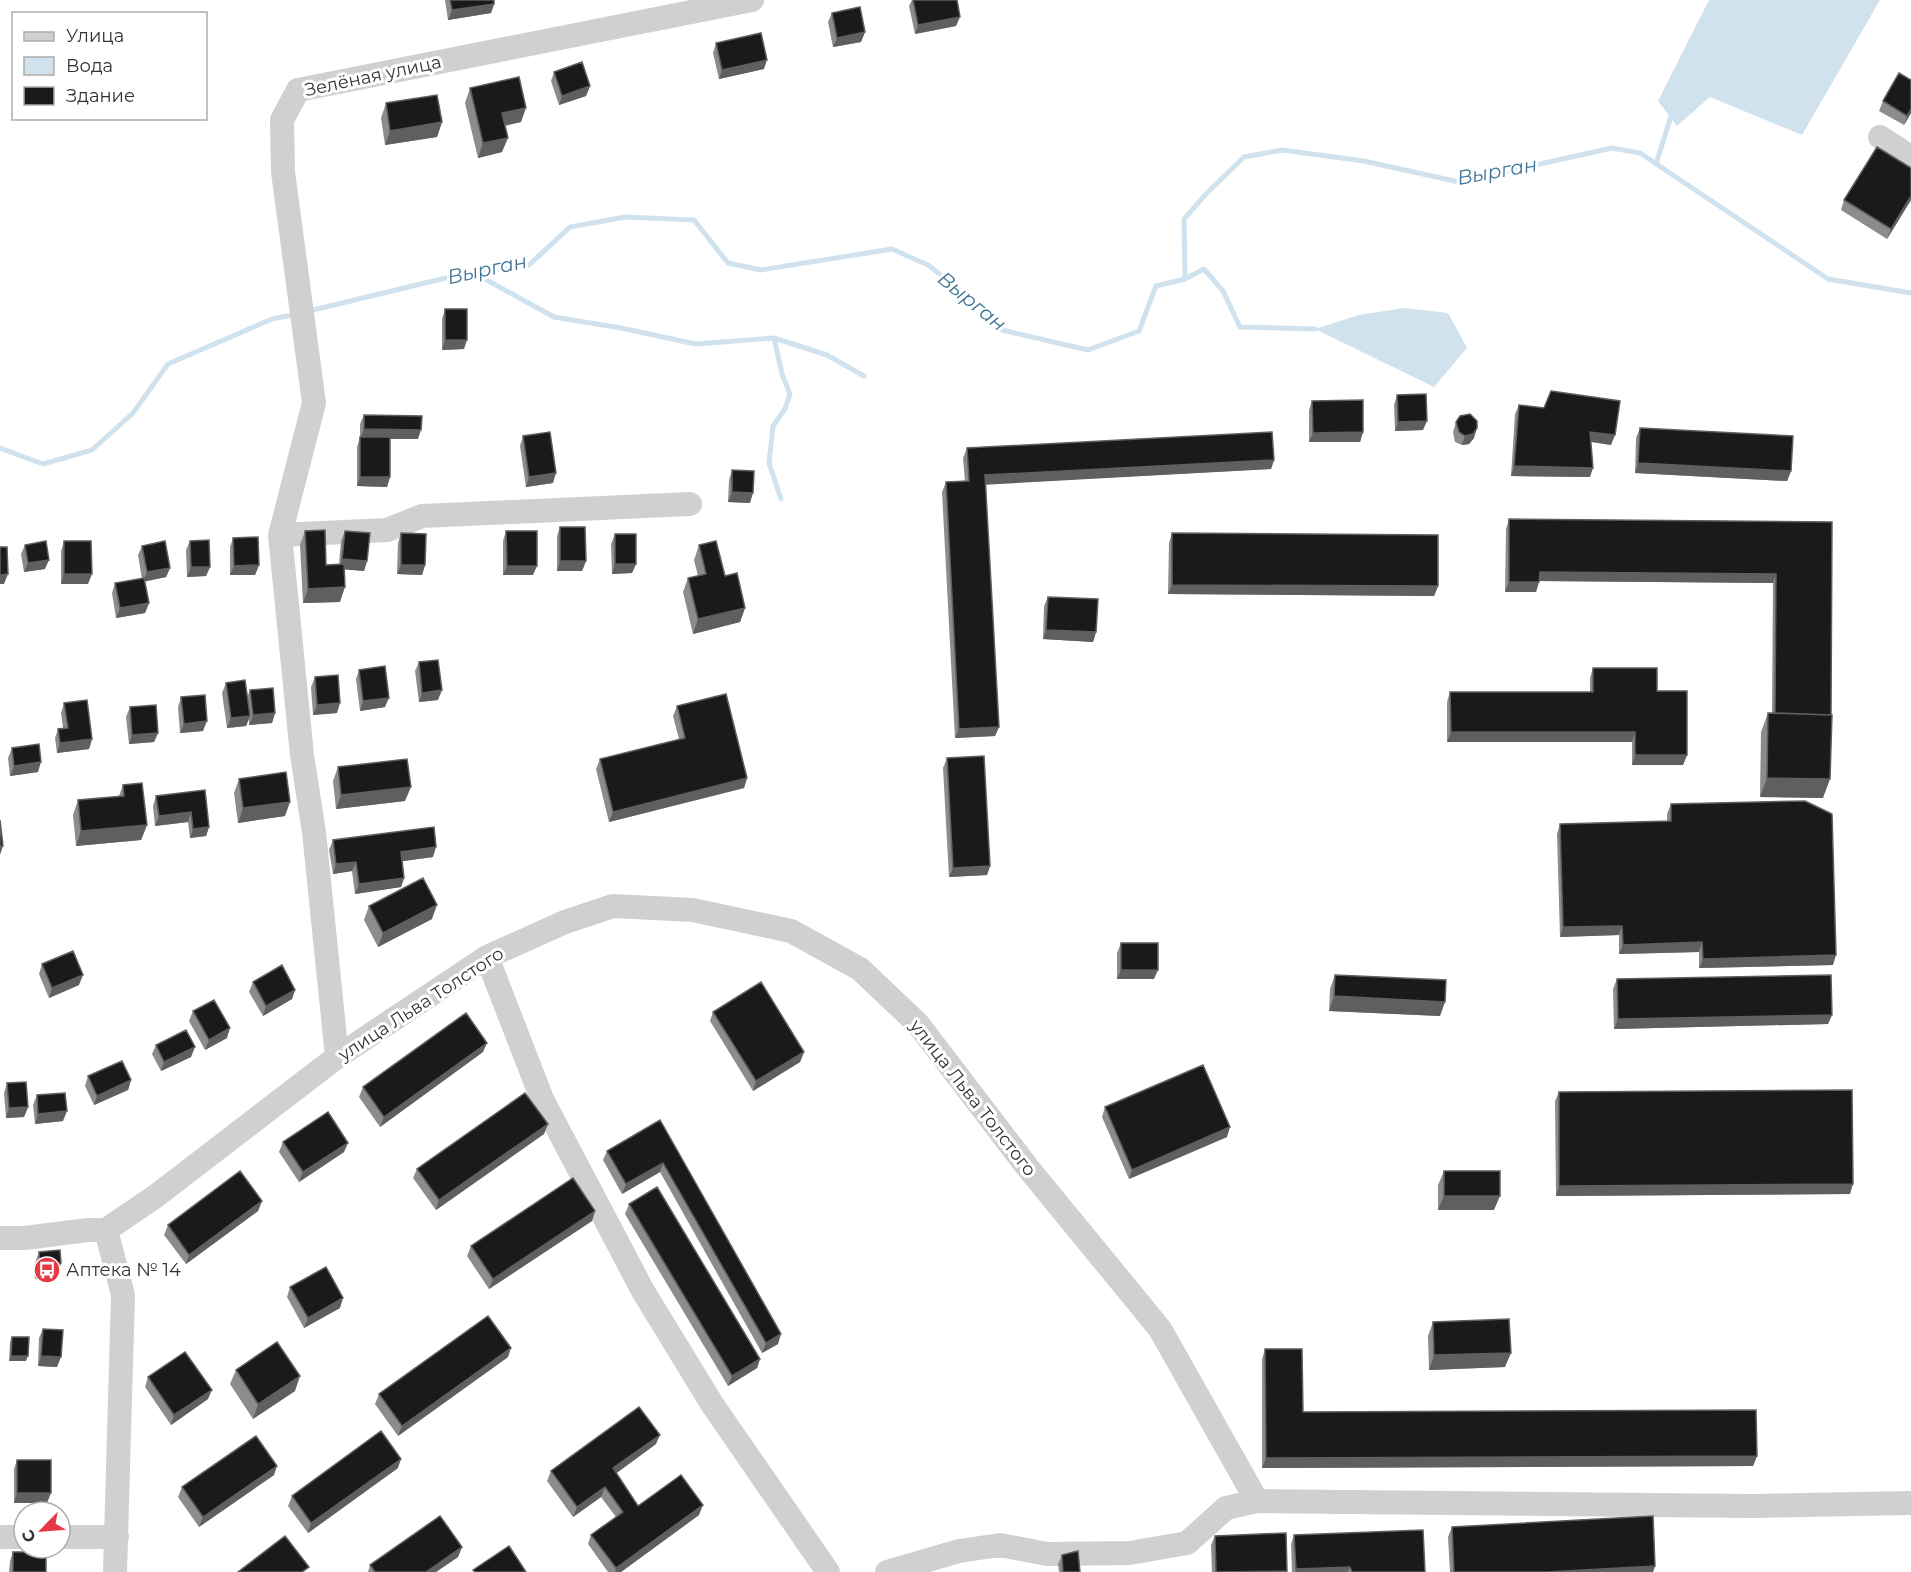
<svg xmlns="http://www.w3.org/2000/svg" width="1911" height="1572" font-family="Montserrat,sans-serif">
<rect width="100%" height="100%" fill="#fff"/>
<path fill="#cfe2ee" d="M1709,0h171l-78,135 -92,-38 -33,29 -19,-25z
M1404,308l44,5 19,35 -33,39 -119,-58 44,-14z"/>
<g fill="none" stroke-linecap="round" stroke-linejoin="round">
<path stroke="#cfe2ee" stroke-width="5" d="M1656,164l16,-51
M474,273l80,44 67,11 75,16 78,-6 53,17 37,21
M1185,279l19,-10 19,22 17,36 75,2
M309,311l149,-36 71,-10 41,-38 55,-10 69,3 34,43 33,7 131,-21 36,16 37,29 37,36 86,20 51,-19 17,-45 29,-7 -1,-60 23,-26 37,-36 38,-7 82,11 95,21 153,-34 28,5 188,126 83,14
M774,338l8,36 8,20 -5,15 -12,17 -4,37 12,36
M0,448l43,16 49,-14 41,-37 35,-49 104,-45 25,-5"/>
<path stroke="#d0d0d0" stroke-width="24" d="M1880,137l31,20
M280,535l107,-5 35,-14 268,-12
M487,957l55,142 101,192 69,113 116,168
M337,1057l-23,-225 -12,-77 -22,-220 34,-132 -31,-231 -1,-52 16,-30 454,-90
M106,1230l17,65 -8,277
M0,1238h25l63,-8h18l50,-34 181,-139 150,-100 78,-35 48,-16 80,4 98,21 69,38 58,55 110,144 132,161 97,172
M0,1537h24
M60,1537h57
M887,1572l72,-21 41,-6 47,9 83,-1 57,-10 39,-35 31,-7 494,5 160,-3"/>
</g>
<path fill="#8c8c8c" d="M445,0h49v4l-3,9 -43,7z
M912,0h45l-1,26 -41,8 -6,-28z
M832,13l33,19 -4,10 -28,5 -5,-25z
M716,43l48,26 -45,10 -6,-26z
M554,72l36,14 -4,10 -27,9 -8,-24z
M470,88l51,34 -16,4 -3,26 -24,6 -13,-55z
M1883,101l28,12 -7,12 -25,-14z
M386,103l56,19 -5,15 -52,8 -4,-27z
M1844,200h67l-24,39 -46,-29z
M445,309l19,40 -22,1v-31z
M1397,395l26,35 -28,1 -1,-26z
M1312,401l51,31 -3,10h-51v-32z
M1519,405l92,40 -20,-3 -1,35 -79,-1 4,-62z
M364,415l54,24h-28v38l-3,10 -30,-1v-39l3,-10v-13z
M1456,422l18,16 -5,6 -7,1 -7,-3 -2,-10z
M1640,428l151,43 -4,10 -152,-8 1,-35z
M523,436l30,47 -27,4 -6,-41z
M967,448l307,12 -3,9 -286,15 14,243 -4,9 -40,2 -13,-246 4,-10 19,-1 -2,-23z
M732,470l18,33 -22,-1 1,-22z
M1509,519l323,3 -9,276 -63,-1 1,-65 7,-19h4l1,-130 -234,-2 -3,11h-31l1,-63z
M560,527l26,34 -4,10h-25v-35z
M305,531l21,34 13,-1 2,-23 4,-10 22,30 -3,10 -19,-2 -5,33 -37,1 -3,-58z
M506,531l27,44h-30v-34z
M401,533l24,32 -3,10 -25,-1 1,-31z
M1172,533l266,53 -4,10 -266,-2 1,-51z
M615,534l21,30 -4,9 -20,1 -1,-30z
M233,538l26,27 -4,10h-25v-28z
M64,541l24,43h-27v-33z
M190,541l20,26 -4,9 -19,1 -1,-27z
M25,545l20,24 -21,3 -3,-18z
M699,545l26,31 20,32 -5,14 -47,12 -10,-42 5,-14 10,-2 -4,-16z
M142,546l28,22 -4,9 -21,4 4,22 -4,10 -29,5 -4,-25 3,-10 27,-4 -4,-24z
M1048,597l48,35 -3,10 -50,-3 1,-33z
M419,662l19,38 -19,2 -4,-31z
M1593,668l64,23 30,64 -4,10h-51v-23h-185v-40l3,-10h140v-14z
M359,670l26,37 -25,4 -4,-32z
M315,677l22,36 -24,2 -2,-28z
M226,683l21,15 3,-8 25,23 -3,10 -23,2v-6l-3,7 -19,2 -5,-35z
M181,697l22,34 -23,2 -2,-26z
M64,703l28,36 -3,10 -32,4 -2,-15 3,-9 5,-1 -2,-15z
M677,706l70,72 -3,10 -135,34 -13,-53 4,-10 79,-20 -6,-23z
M130,707l28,26 -4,9 -25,2 -3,-27z
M12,748l26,24 -28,4 -2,-18z
M947,758l43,108 -3,9 -38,2 -6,-109z
M338,767l67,34 -69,8 -3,-28z
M239,779l46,37 -47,7 -4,-30z
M123,785l24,40 -6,15 -65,6 -3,-31 5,-15 41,-4z
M205,790l4,37 -3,9 -16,2 -2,-16 -33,4 -2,-20 3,-10z
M1671,804l162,161 -134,3v-16l-80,2v-19l-59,2 -3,-103 3,-10 107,-3v-7z
M333,840l100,17 -31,4 2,17 -3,9 -46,7 -3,-23 -19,3 -4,-24z
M369,906l63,13 -54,28 -14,-27z
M1121,943l33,36h-37v-26z
M42,964l37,21 -30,13 -10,-24z
M1335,975l105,41 -111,-5 1,-22z
M1617,979l215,36 -4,9 -214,5 -1,-40z
M253,982l42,8 -3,9 -29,17 -14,-24z
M193,1011l34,27 -22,12 -16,-29z
M713,1012l91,40 -4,10 -47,29 -43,-70z
M156,1045l35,12 -30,14 -9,-17z
M483,1052l-103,75 -21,-30 4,-10z
M88,1076l43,4 -3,10 -34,15 -9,-19z
M7,1083l21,24 -4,10 -18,1 -2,-25z
M1559,1092l291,102 -294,2 -1,-95z
M37,1095l26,26 -28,3 -2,-19z
M1105,1107l122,30 -98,42 -27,-62z
M660,1120l118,224 -16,9 -102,-181 -38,22 -19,-34 4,-9z
M548,1124l-4,10 -108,76 -23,-32 4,-9z
M283,1142l61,10 -45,30 -20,-30z
M1444,1171l50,39h-56v-25z
M262,1201l-4,10 -72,53 -22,-29 4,-10z
M629,1204l131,155 -3,9 -29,18 -103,-172z
M595,1211l-3,10 -103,68 -22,-33 4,-10z
M39,1252l22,11 -5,15 -21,1 -1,-13z
M290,1287l50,21 -36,20 -17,-31z
M1433,1322l72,45 -76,3 -1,-34z
M43,1329l14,38 -19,-1 1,-28z
M12,1337l14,24h-17l1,-19z
M1265,1349l38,63 454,44 -4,10 -491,2v-109z
M508,1357l-110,79 -23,-32 4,-10z
M236,1370l59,21 -42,28 -23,-35z
M148,1377l60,22 -37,26 -26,-38z
M656,1444l-40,29 22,33 61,9 -78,57h-13l-20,-28 3,-9 25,-18 -15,-20 -28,20 -26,-36 4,-10z
M17,1460l30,43h-33v-34z
M398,1468l-90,65 -20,-27 4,-10z
M274,1475l-75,52 -21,-30 4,-10z
M1452,1527l203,39 -2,6h-203l-2,-35z
M1294,1535l131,37h-133l-1,-28z
M1215,1536l72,35v1h-75l-1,-27z
M462,1547l-4,10 -22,15h-68l2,-7z
M13,1552l33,20h-37l1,-11z
M1062,1555l18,17h-21l-1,-8z"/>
<path fill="#5f5f5f" d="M494,4l-3,9 -43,7 4,-10z
M960,17l-4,9 -41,8 3,-9z
M865,32l-4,10 -28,5 4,-9z
M767,60l-3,9 -45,10 3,-9z
M590,86l-4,10 -27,9 3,-9z
M526,108l-5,14 -24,5 5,-14z
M1911,109v4l-7,12 3,-9z
M442,122l-5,15 -52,8 5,-14z
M508,138l-6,14 -24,6 5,-15z
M1911,196v4l-24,39 4,-10z
M445,340h22l-3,9 -22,1z
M1427,421l-4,9 -28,1 3,-9z
M1477,428l-3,10 -5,6 -7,1 3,-9z
M364,429l57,1 -3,9h-58z
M1363,432l-3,10h-51l4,-9z
M1590,432l25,3 -4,10 -25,-4z
M1274,460l-3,9 -290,16 4,-10z
M1638,463l153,8 -4,10 -152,-8z
M1514,466l79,2 -3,9 -79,-1z
M556,473l-3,10 -27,4 3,-10z
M360,477h30l-3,10 -30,-1z
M732,492l21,1 -3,10 -22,-1z
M342,559l25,2 -3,10 -25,-2z
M49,560l-4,9 -21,3 4,-9z
M560,561h26l-4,10h-25z
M615,564h21l-4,9 -20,1z
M259,565l-4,10h-25l4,-9z
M401,565h24l-3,10 -25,-1z
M507,566h30l-4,9h-30z
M191,567h19l-4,9 -19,1z
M170,568l-4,9 -23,5 4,-10z
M1540,572l236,2 -3,9 -237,-2z
M8,574l-4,10h-4v-9z
M64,574h28l-4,10h-27z
M1509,582h30l-3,10h-31z
M1172,585l266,1 -4,10 -266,-2z
M345,587l-5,15 -37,1 5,-14z
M149,603l-4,10 -29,5 4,-10z
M745,608l-5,14 -47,12 5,-15z
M1046,630l50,2 -3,10 -50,-3z
M442,690l-4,10 -19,2 3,-9z
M389,698l-4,9 -25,4 3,-10z
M340,703l-3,10 -24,2 4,-10z
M275,713l-3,10 -23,2 4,-10z
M250,716l-4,10 -19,2 4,-10z
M207,721l-4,10 -23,2 4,-9z
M999,727l-4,9 -40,2 4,-9z
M1451,732h184l-3,10h-185z
M158,733l-4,9 -25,2 3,-9z
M92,739l-3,10 -32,4 3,-10z
M1635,755h52l-4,10h-51z
M41,762l-3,10 -28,4 4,-10z
M747,778l-3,10 -135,34 4,-10z
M1767,778l63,1 -7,19 -63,-1z
M411,787l-6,14 -69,8 5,-14z
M290,802l-5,14 -47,7 5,-15z
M191,812l-3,10 -33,4 4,-10z
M147,825l-6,15 -65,6 5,-15z
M209,827l-3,9 -16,2 3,-9z
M0,846h3l-3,9z
M436,847l-3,10 -36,5 4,-10z
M356,862l-4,9 -19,3 3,-10z
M990,866l-3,9 -38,2 4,-9z
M404,878l-3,9 -46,7 4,-10z
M437,905l-5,14 -54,28 5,-14z
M1622,926l-3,9 -59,2 3,-10z
M1702,942l-3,10 -80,2 4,-9z
M1836,955l-3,10 -134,3 4,-9z
M1121,970h37l-4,9h-37z
M83,975l-4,10 -30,13 3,-10z
M295,990l-3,9 -29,17 3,-10z
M1334,996l111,6 -5,14 -111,-5z
M1832,1015l-4,9 -214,5 4,-10z
M230,1028l-3,10 -22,12 4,-10z
M487,1043l-4,9 -103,75 4,-10z
M195,1047l-4,10 -30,14 3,-9z
M804,1052l-4,10 -47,29 3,-10z
M131,1080l-3,10 -34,15 3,-9z
M28,1107l-4,10 -18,1 3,-10z
M67,1111l-4,10 -28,3 3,-10z
M548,1124l-4,10 -108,76 3,-10z
M1230,1127l-3,10 -98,42 3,-9z
M348,1143l-4,9 -45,30 4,-10z
M663,1163l-3,9 -38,22 4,-10z
M1853,1184l-3,10 -294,2 3,-10z
M1444,1196h56l-6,14h-56z
M262,1201l-4,10 -72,53 3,-9z
M595,1211l-3,10 -103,68 4,-10z
M61,1263l-5,15 -21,1 5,-14z
M343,1298l-3,10 -36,20 4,-10z
M781,1334l-3,10 -16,9 4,-10z
M511,1348l-3,9 -110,79 4,-10z
M1511,1353l-6,14 -76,3 5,-15z
M11,1356h17l-2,5h-17z
M41,1356l20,1 -4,10 -19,-1z
M760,1359l-3,9 -29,18 4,-10z
M300,1376l-5,15 -42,28 5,-15z
M212,1390l-4,9 -37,26 3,-10z
M660,1435l-4,9 -46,34 3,-10z
M1757,1456l-4,10 -491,2 4,-10z
M401,1459l-3,9 -90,65 3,-10z
M277,1466l-3,9 -75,52 4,-10z
M605,1487l-4,10 -28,20 4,-10z
M17,1493h34l-4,10h-33z
M703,1505l-4,10 -78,57h-6l1,-4z
M462,1547l-4,10 -22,15h-10z
M1655,1566l-2,6h-106z
M1350,1567l-2,5h-53l1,-3z"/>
<path fill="#1a1a1a" stroke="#5f5f5f" stroke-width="1.5" d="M450,0h44v4l-42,6z
M913,0h44l3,17 -42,8z
M860,7l5,25 -28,6 -5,-25z
M761,33l6,27 -45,10 -6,-27z
M582,62l8,24 -28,10 -8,-24z
M1899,73l12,7v29l-4,7 -24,-15z
M519,77l7,31 -24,5 6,25 -25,5 -13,-55z
M437,95l5,27 -52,9 -4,-28z
M1877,147l34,21v28l-20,33 -47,-29z
M445,309h22v31h-22z
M1551,391l69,10 -5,34 -25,-3 3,36 -79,-2 5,-61 25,3z
M1426,394l1,27 -29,1 -1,-27z
M1363,400v32l-50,1 -1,-32z
M1470,414l7,7v7l-4,6 -8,2 -6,-4 -3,-10 4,-6z
M364,415l58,1 -1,14 -57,-1z
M1640,428l153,8 -2,35 -153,-8z
M550,432l6,41 -27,4 -6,-41z
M1272,432l2,28 -289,15 14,252 -40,2 -13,-247 23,-1 -2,-33z
M360,437h30v40h-30z
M732,470l22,1 -1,22 -21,-1z
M1509,519l323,3 -1,193 -56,-2 1,-139 -236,-2 -1,10h-30z
M560,527h25l1,34h-26z
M325,530l1,35 18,-1 1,23 -37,2 -3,-58z
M345,531l25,2 -3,28 -25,-2z
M506,531h31v35h-30z
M401,533l25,1 -1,31h-24z
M1172,533l266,2v51l-266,-1z
M615,534h21v30h-21z
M258,537l1,28 -25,1 -1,-28z
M209,540l1,27h-19l-1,-26z
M46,541l3,19 -21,3 -3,-18z
M64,541h27l1,33h-28z
M165,541l5,27 -23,4 -5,-26z
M716,541l9,35 12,-3 8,35 -47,11 -10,-41 18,-4 -7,-29z
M0,547h7l1,27 -8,1z
M144,578l5,25 -29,5 -5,-25z
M1048,597l50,2 -2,33 -50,-2z
M438,660l4,30 -20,3 -3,-31z
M385,666l4,32 -26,3 -4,-31z
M1593,668h64v23h30v64h-52v-23h-184l-1,-40h143z
M338,675l2,28 -23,2 -2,-28z
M245,680l5,36 -19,2 -5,-35z
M273,688l2,25 -22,2 -3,-25z
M726,694l21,84 -134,34 -13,-53 85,-21 -8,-32z
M205,695l2,26 -23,3 -3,-27z
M87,700l5,39 -32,4 -2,-14 10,-1 -4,-25z
M156,705l2,28 -26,2 -2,-28z
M1768,713l64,2 -2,64 -63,-1z
M39,744l2,18 -27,4 -2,-18z
M984,756l6,110 -37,2 -6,-110z
M407,759l4,28 -70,8 -3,-28z
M286,772l4,30 -47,6 -4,-29z
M142,783l5,42 -66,6 -3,-31 46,-4 -1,-11z
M205,790l4,37 -16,2 -2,-17 -32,4 -3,-20z
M1805,801l27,13 4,141 -133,4 -1,-17 -79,3 -1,-19 -59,1 -3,-103 111,-3v-17z
M0,820l3,26h-3z
M434,827l2,20 -35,5 3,26 -45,6 -3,-22 -20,2 -3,-24z
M423,878l14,27 -54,28 -14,-27z
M1121,943h37v27h-37z
M73,951l10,24 -31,13 -10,-24z
M282,965l13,25 -29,16 -13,-24z
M1335,975l111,5 -1,22 -111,-6z
M1831,975l1,40 -214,4 -1,-40z
M761,982l43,70 -48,29 -43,-69z
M214,1000l16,28 -21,12 -16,-29z
M466,1013l21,30 -103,74 -21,-30z
M186,1030l9,17 -31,15 -8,-17z
M122,1061l9,19 -34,16 -9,-20z
M1203,1065l27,62 -98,43 -27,-63z
M26,1082l2,25 -19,1 -2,-25z
M1852,1090l1,94 -294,2v-94z
M65,1093l2,18 -29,3 -1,-19z
M525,1093l23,31 -109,76 -22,-31z
M328,1112l20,31 -45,29 -20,-30z
M660,1120l121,214 -15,9 -103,-180 -37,21 -19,-33z
M240,1171l22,30 -73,54 -21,-30z
M1444,1171h56v25h-56z
M573,1178l22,33 -102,68 -22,-33z
M657,1187l103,172 -28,17 -103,-172z
M60,1250l1,13 -21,2 -1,-13z
M326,1267l17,31 -35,20 -18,-31z
M488,1316l23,32 -109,78 -23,-32z
M1509,1319l2,34 -77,2 -1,-33z
M43,1329l20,1 -2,27 -20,-1z
M12,1337h17l-1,19h-17z
M277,1342l23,34 -42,28 -22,-34z
M1265,1349h37l1,63 453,-2 1,46 -491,2z
M185,1352l27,38 -38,25 -26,-38z
M639,1407l21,28 -47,33 25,38 43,-31 22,30 -87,63 -25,-33 32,-23 -18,-25 -28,20 -26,-36z
M381,1431l20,28 -90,64 -19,-27z
M256,1436l21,30 -74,51 -21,-30z
M17,1460h34v33h-34z
M440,1516l22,31 -36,25h-51l-5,-7z
M1653,1516l2,50 -108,6h-93l-2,-45z
M1423,1530l2,42h-73l-2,-5 -54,2 -2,-34z
M1286,1533l1,38 -71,1 -1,-36z
M285,1536l24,31 -7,5h-64z
M509,1546l17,26h-51l-2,-2z
M1078,1551l2,21h-17l-1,-17z
M13,1552h33v20h-33z"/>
<defs>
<symbol id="bus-disc" viewBox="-11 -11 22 22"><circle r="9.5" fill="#e63946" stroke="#fff"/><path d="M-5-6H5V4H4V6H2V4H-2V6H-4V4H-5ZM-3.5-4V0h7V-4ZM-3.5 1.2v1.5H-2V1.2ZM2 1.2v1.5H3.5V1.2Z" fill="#fff"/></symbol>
</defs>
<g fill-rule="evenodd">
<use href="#bus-disc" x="32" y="1255" width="30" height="30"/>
</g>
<g text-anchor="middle" stroke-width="6" stroke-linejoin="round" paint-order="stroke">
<g font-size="18" fill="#333" stroke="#fff">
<text transform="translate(373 76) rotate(-12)" y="6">Зелёная улица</text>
<text transform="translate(421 1004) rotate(-33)" y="6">улица Льва Толстого</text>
<text transform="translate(973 1098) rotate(52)" y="6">улица Льва Толстого</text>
</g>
<g font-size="18" fill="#333" stroke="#fff" text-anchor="start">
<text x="66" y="1276">Аптека № 14</text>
</g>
<g font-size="20" font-style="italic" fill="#3f7597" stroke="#fff">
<text transform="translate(1497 171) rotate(-10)" y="7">Вырган</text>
<text transform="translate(487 269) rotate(-12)" y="7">Вырган</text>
<text transform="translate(972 301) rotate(39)" y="7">Вырган</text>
</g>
</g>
<rect x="12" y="12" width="195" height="108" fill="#ffffff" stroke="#adadad" stroke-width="1.5"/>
<rect x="24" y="32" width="30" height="9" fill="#d0d0d0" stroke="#adadad" stroke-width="1.5"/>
<text x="66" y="42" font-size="18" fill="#333333">Улица</text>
<rect x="24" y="57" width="30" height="18" fill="#cfe2ee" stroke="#adadad" stroke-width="1.5"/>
<text x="66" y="72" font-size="18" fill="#333333">Вода</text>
<rect x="24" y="87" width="30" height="18" fill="#1a1a1a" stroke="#adadad" stroke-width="1.5"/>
<text x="66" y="102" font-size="18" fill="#333333">Здание</text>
<g transform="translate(42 1530) rotate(245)"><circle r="28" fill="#ffffff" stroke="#adadad" stroke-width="1.5"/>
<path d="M0-4.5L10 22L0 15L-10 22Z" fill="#e63946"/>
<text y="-9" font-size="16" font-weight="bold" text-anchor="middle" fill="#333333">С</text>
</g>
</svg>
